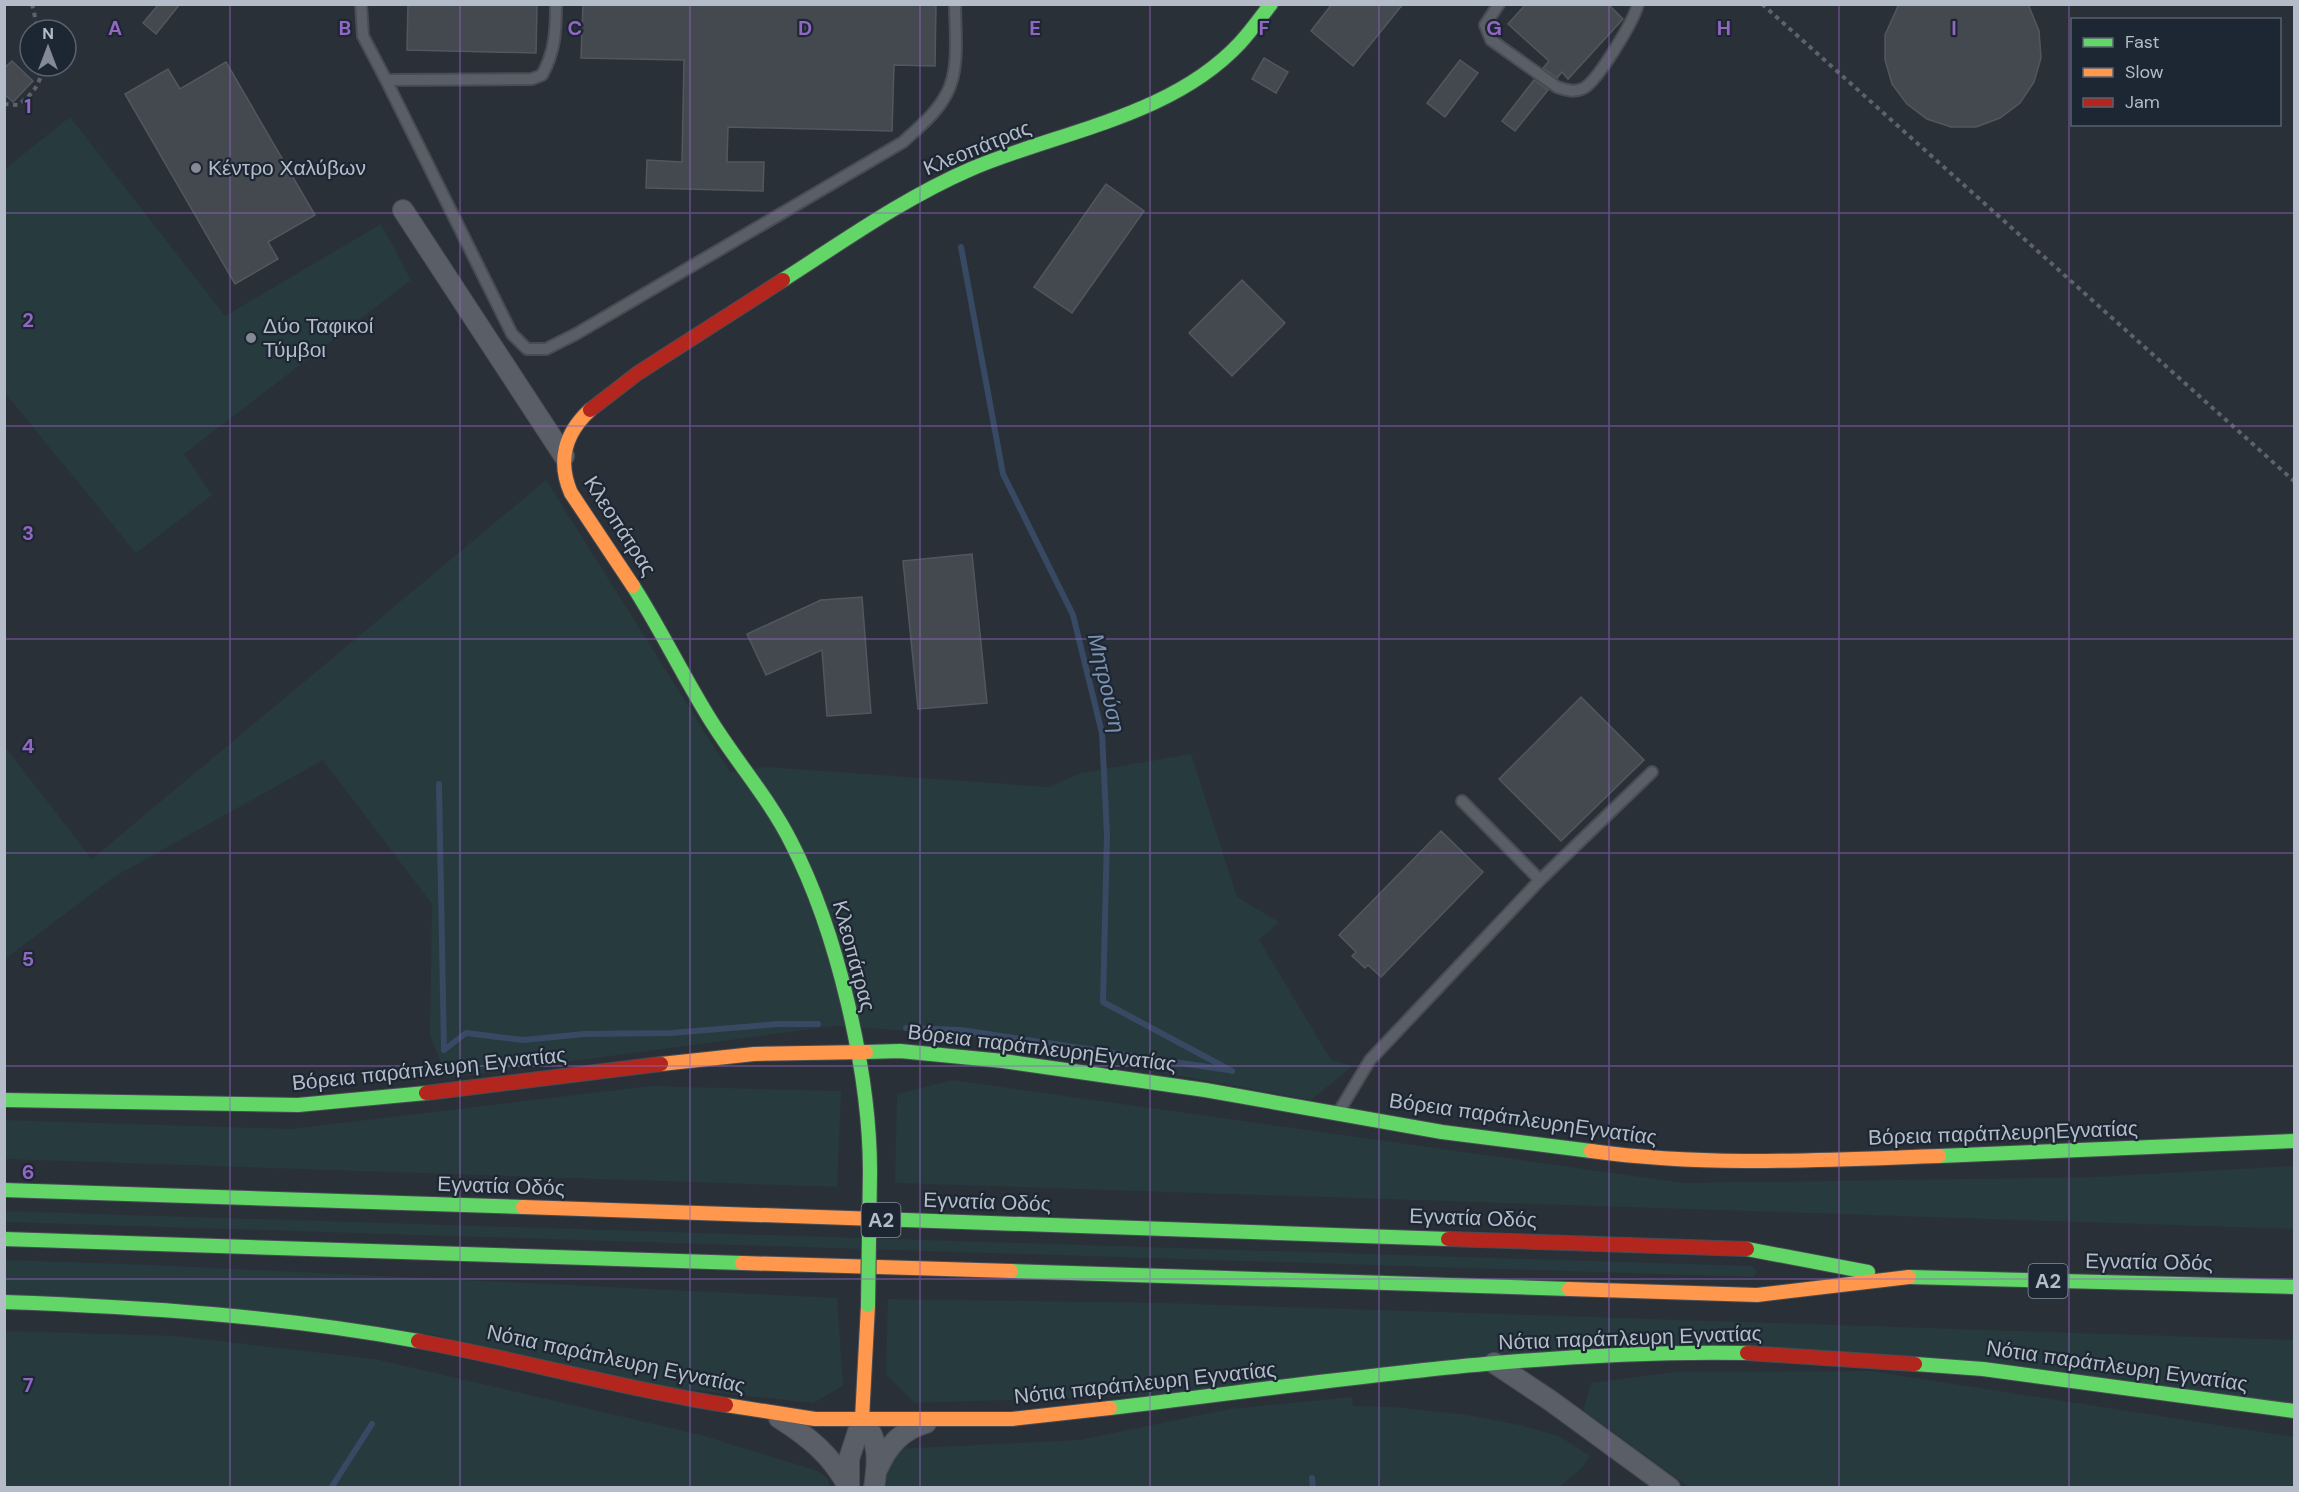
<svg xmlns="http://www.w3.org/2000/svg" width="2299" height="1492" font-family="'DM Sans',sans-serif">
<rect width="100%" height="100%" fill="#2a3038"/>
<path fill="#273a3e" d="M70,117l155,199 156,-92 30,56 -227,174 28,41 -76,58 -131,-160v-224z
M546,480l184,292 36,-5 283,20 32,-14 110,-19 46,143 42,25 -20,18 72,120 21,6 -41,34 -357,-66 -120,-8 -387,52 -17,-43 2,-131 -109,-144 -209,117 -109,82v-212l87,112z
M953,1080l731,103 411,-6 199,-11v63l-1399,-46 2,-89z
M649,1086l192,5 -4,96 -832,-28v-39l286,9z
M5,1211l1747,55 6,6 -6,5 -1747,-55z
M5,1260l150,5 682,33 6,88 -30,17 -157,-17 -222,-51 -429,-40z
M888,1299l277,4 1129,37v76l-563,-73 -590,53 -226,7 -29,-29z
M5,1331l171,5 199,23 326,76 117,36 9,7 3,9h-825z
M1871,1371l423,66v50h-605l-106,-77 8,-27 83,-11z
M1352,1397l1,9 41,1 73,8 53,10 39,11 31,20 -8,12 -24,20h-680l15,-39 186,-9 151,-31z"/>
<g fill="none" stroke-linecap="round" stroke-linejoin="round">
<path stroke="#384963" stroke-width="6" d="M961,247l42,227 70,141 29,118 5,102 -4,167 129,69
M439,784l5,266
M906,1028l55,2 267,40
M444,1050l22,-17 57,7 62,-6 86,-1 107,-9h40
M1312,1478l1,10
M331,1488l41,-64"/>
</g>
<path fill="#444950" stroke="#52575f" stroke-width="1.5" d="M159,4h21l-24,30 -13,-11z
M408,4h129l-1,49 -129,-3z
M583,4h353l-1,62 -41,-1 -2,66 -164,-4 -1,35h37l-1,29 -117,-3 1,-28 35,2 2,-102 -103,-2z
M1332,4h71l-50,62 -42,-35z
M1526,4h82l15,15 -55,60 -6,-7 -5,6 -14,-10 6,-7 -41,-37z
M1899,4h129l11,27 2,27 -7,24 -14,21 -20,15 -24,9h-25l-24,-8 -20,-15 -15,-20 -7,-24v-25z
M1264,58l24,14 -12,21 -24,-14z
M1460,60l18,13 -33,44 -18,-14z
M12,61l21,20 -20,21 -9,-8v-26z
M226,62l89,153 -47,27 10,17 -43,25 -110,-190 43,-25 12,20z
M1534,80l14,10 -33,41 -13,-10z
M1106,184l38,27 -72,102 -38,-26z
M1242,280l43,43 -53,53 -43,-43z
M972,554l15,149 -69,6 -15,-148z
M862,597l9,116 -44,3 -5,-66 -56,25 -19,-41 74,-34z
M1581,697l63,63 -83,81 -62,-62z
M1441,831l42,41 -102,105 -13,-12 -3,3 -13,-12 4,-4 -17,-17z"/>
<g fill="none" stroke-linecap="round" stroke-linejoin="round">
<defs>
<path id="lane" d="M361,4l2,32 23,44
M556,4c0,27 -1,48 -14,71l-10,4 -146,1 126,254 15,15h19l30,-15 327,-192c16,-15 34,-29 44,-49 13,-24 8,-62 8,-89
M1499,4l-14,21 6,15 66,47c9,3 18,6 27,1 14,-8 50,-67 54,-84
M1462,801l78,79
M1338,1113l32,-53 170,-180 112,-108"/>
<path id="street" d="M403,210l161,246
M1494,1363l57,38 119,87
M779,1418c30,19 52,37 69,68
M878,1468c10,-23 24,-38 48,-45
M849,1488v-29l13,-40c18,21 16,43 12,69"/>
<path id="fast" d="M783,280c61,-39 121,-82 188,-111 89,-38 200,-52 269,-126 11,-12 21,-26 31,-39
M633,586c27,42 49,88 75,130 26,43 61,82 83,126 46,89 79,230 79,330
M866,1052l34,-1 103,10 202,29 237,42 149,19
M4,1100l294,5 128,-12
M1939,1156l355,-15
M4,1190l519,17
M877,1219l571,20
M4,1239l738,24
M1747,1249l121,23
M1011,1271l558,18
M1909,1277l385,10
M4,1302c140,5 276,14 414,39
M1915,1364l68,5 311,42
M1110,1408c211,-25 424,-59 637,-55"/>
<path id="slow" d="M590,410c-25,23 -33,51 -19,83l62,93
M661,1064l93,-10 112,-2
M1591,1151c116,16 232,9 348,5
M523,1207l354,12
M742,1263l269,8
M1569,1289l188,6 152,-18
M726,1405l89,14h197l98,-11
M862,1419l6,-114"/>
<path id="jam" d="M590,410l48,-37 145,-93
M426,1093l235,-29
M1448,1239l299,10
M418,1341c104,19 205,48 308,64
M1747,1353l168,11"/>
</defs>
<use href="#lane" stroke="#484c53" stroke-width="14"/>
<use href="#street" stroke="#484c53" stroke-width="22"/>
<use href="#fast" stroke="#484c53" stroke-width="16"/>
<use href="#slow" stroke="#484c53" stroke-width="16"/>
<use href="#jam" stroke="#484c53" stroke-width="16"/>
<path stroke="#5d636a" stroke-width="4" stroke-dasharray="4.5 4.5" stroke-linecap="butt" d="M32,4l6,26
M1762,4l532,477
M4,104l14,1c15,-11 22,-20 25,-39"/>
<use href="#lane" stroke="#5a5e66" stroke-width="10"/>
<use href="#street" stroke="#5a5e66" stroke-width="20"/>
<use href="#fast" stroke="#63d668" stroke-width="14"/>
<use href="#slow" stroke="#ff974d" stroke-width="14"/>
<use href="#jam" stroke="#b3261e" stroke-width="14"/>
<defs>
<path id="fast-bridge" d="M868,1305l2,-133"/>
</defs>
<use href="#fast-bridge" stroke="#484c53" stroke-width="16" stroke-linecap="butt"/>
<use href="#fast-bridge" stroke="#63d668" stroke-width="14"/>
</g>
<path fill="none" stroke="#9266c3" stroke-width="1.5" stroke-opacity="0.55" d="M230,4v1484M460,4v1484M690,4v1484M920,4v1484M1150,4v1484M1379,4v1484M1609,4v1484M1839,4v1484M2069,4v1484M4,213h2290M4,426h2290M4,639h2290M4,853h2290M4,1066h2290M4,1279h2290"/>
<g fill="#848b96" stroke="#1d2633" stroke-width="2">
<circle cx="196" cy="168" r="6"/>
<circle cx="251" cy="338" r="6"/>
</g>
<g text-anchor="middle" stroke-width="4.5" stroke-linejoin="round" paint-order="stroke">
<g fill="#1d2633" stroke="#878f9c" stroke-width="1.5">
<rect x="861.5" y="1203" width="39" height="34" rx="4.5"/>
<rect x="2028.5" y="1264" width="39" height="34" rx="4.5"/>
</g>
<g font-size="20" font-weight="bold" fill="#b4bcc9">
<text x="881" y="1227">Α2</text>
<text x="2048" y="1288">Α2</text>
</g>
<g font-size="21" fill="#b4bcc9" stroke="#1d2633">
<text transform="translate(977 148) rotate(-22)" y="7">Κλεοπάτρας</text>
<text transform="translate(620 526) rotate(57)" y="7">Κλεοπάτρας</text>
<text transform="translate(854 956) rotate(75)" y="7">Κλεοπάτρας</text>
<text transform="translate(1042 1048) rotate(7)" y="7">Βόρεια παράπλευρηΕγνατίας</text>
<text transform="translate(429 1069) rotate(-6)" y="7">Βόρεια παράπλευρη Εγνατίας</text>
<text transform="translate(1523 1119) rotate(8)" y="7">Βόρεια παράπλευρηΕγνατίας</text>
<text transform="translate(2003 1133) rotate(-2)" y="7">Βόρεια παράπλευρηΕγνατίας</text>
<text transform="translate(501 1186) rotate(2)" y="7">Εγνατία Οδός</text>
<text transform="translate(987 1202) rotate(2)" y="7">Εγνατία Οδός</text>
<text transform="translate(1473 1218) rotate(2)" y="7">Εγνατία Οδός</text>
<text transform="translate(2149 1262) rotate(1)" y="7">Εγνατία Οδός</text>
<text transform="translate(1630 1338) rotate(-2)" y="7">Νότια παράπλευρη Εγνατίας</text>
<text transform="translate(616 1359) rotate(12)" y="7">Νότια παράπλευρη Εγνατίας</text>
<text transform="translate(2117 1366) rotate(8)" y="7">Νότια παράπλευρη Εγνατίας</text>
<text transform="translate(1145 1383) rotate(-6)" y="7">Νότια παράπλευρη Εγνατίας</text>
</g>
<g font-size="21" fill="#b4bcc9" stroke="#1d2633" text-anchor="start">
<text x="208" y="175">Κέντρο Χαλύβων</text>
<text x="263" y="333">Δύο Ταφικοί<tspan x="263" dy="24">Τύμβοι</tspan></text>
</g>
<g font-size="22" font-style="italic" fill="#7c92b1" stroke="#1d2633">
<text transform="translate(1107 683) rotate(77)" y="8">Μητρούση</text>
</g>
</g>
<g font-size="20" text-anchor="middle" font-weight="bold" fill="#9266c3" stroke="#1d2633" stroke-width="4.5" stroke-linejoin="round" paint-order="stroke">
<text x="115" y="35">A</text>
<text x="345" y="35">B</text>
<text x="575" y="35">C</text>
<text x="805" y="35">D</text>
<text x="1035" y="35">E</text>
<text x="1264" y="35">F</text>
<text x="1494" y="35">G</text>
<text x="1724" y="35">H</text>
<text x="1954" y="35">I</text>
<text x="28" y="113">1</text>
<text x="28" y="327">2</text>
<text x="28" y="540">3</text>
<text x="28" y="753">4</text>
<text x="28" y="966">5</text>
<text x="28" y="1179">6</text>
<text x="28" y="1392">7</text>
</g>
<rect width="2299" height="1492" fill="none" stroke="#b4bcc9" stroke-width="12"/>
<rect x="2071" y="18" width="210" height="108" fill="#1d2633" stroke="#59626f" stroke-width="1.5"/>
<rect x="2083" y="38" width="30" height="9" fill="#63d668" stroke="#59626f" stroke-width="1.5"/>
<text x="2125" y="48" font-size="18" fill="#b4bcc9">Fast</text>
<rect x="2083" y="68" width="30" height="9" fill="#ff974d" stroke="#59626f" stroke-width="1.5"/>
<text x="2125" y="78" font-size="18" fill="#b4bcc9">Slow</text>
<rect x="2083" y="98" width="30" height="9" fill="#b3261e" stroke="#59626f" stroke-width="1.5"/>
<text x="2125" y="108" font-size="18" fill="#b4bcc9">Jam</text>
<g transform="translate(48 48)"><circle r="28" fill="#1d2633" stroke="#59626f" stroke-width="1.5"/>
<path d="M0-4.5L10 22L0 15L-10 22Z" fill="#848b96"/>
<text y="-9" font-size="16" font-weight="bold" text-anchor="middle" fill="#b4bcc9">N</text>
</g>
</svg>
